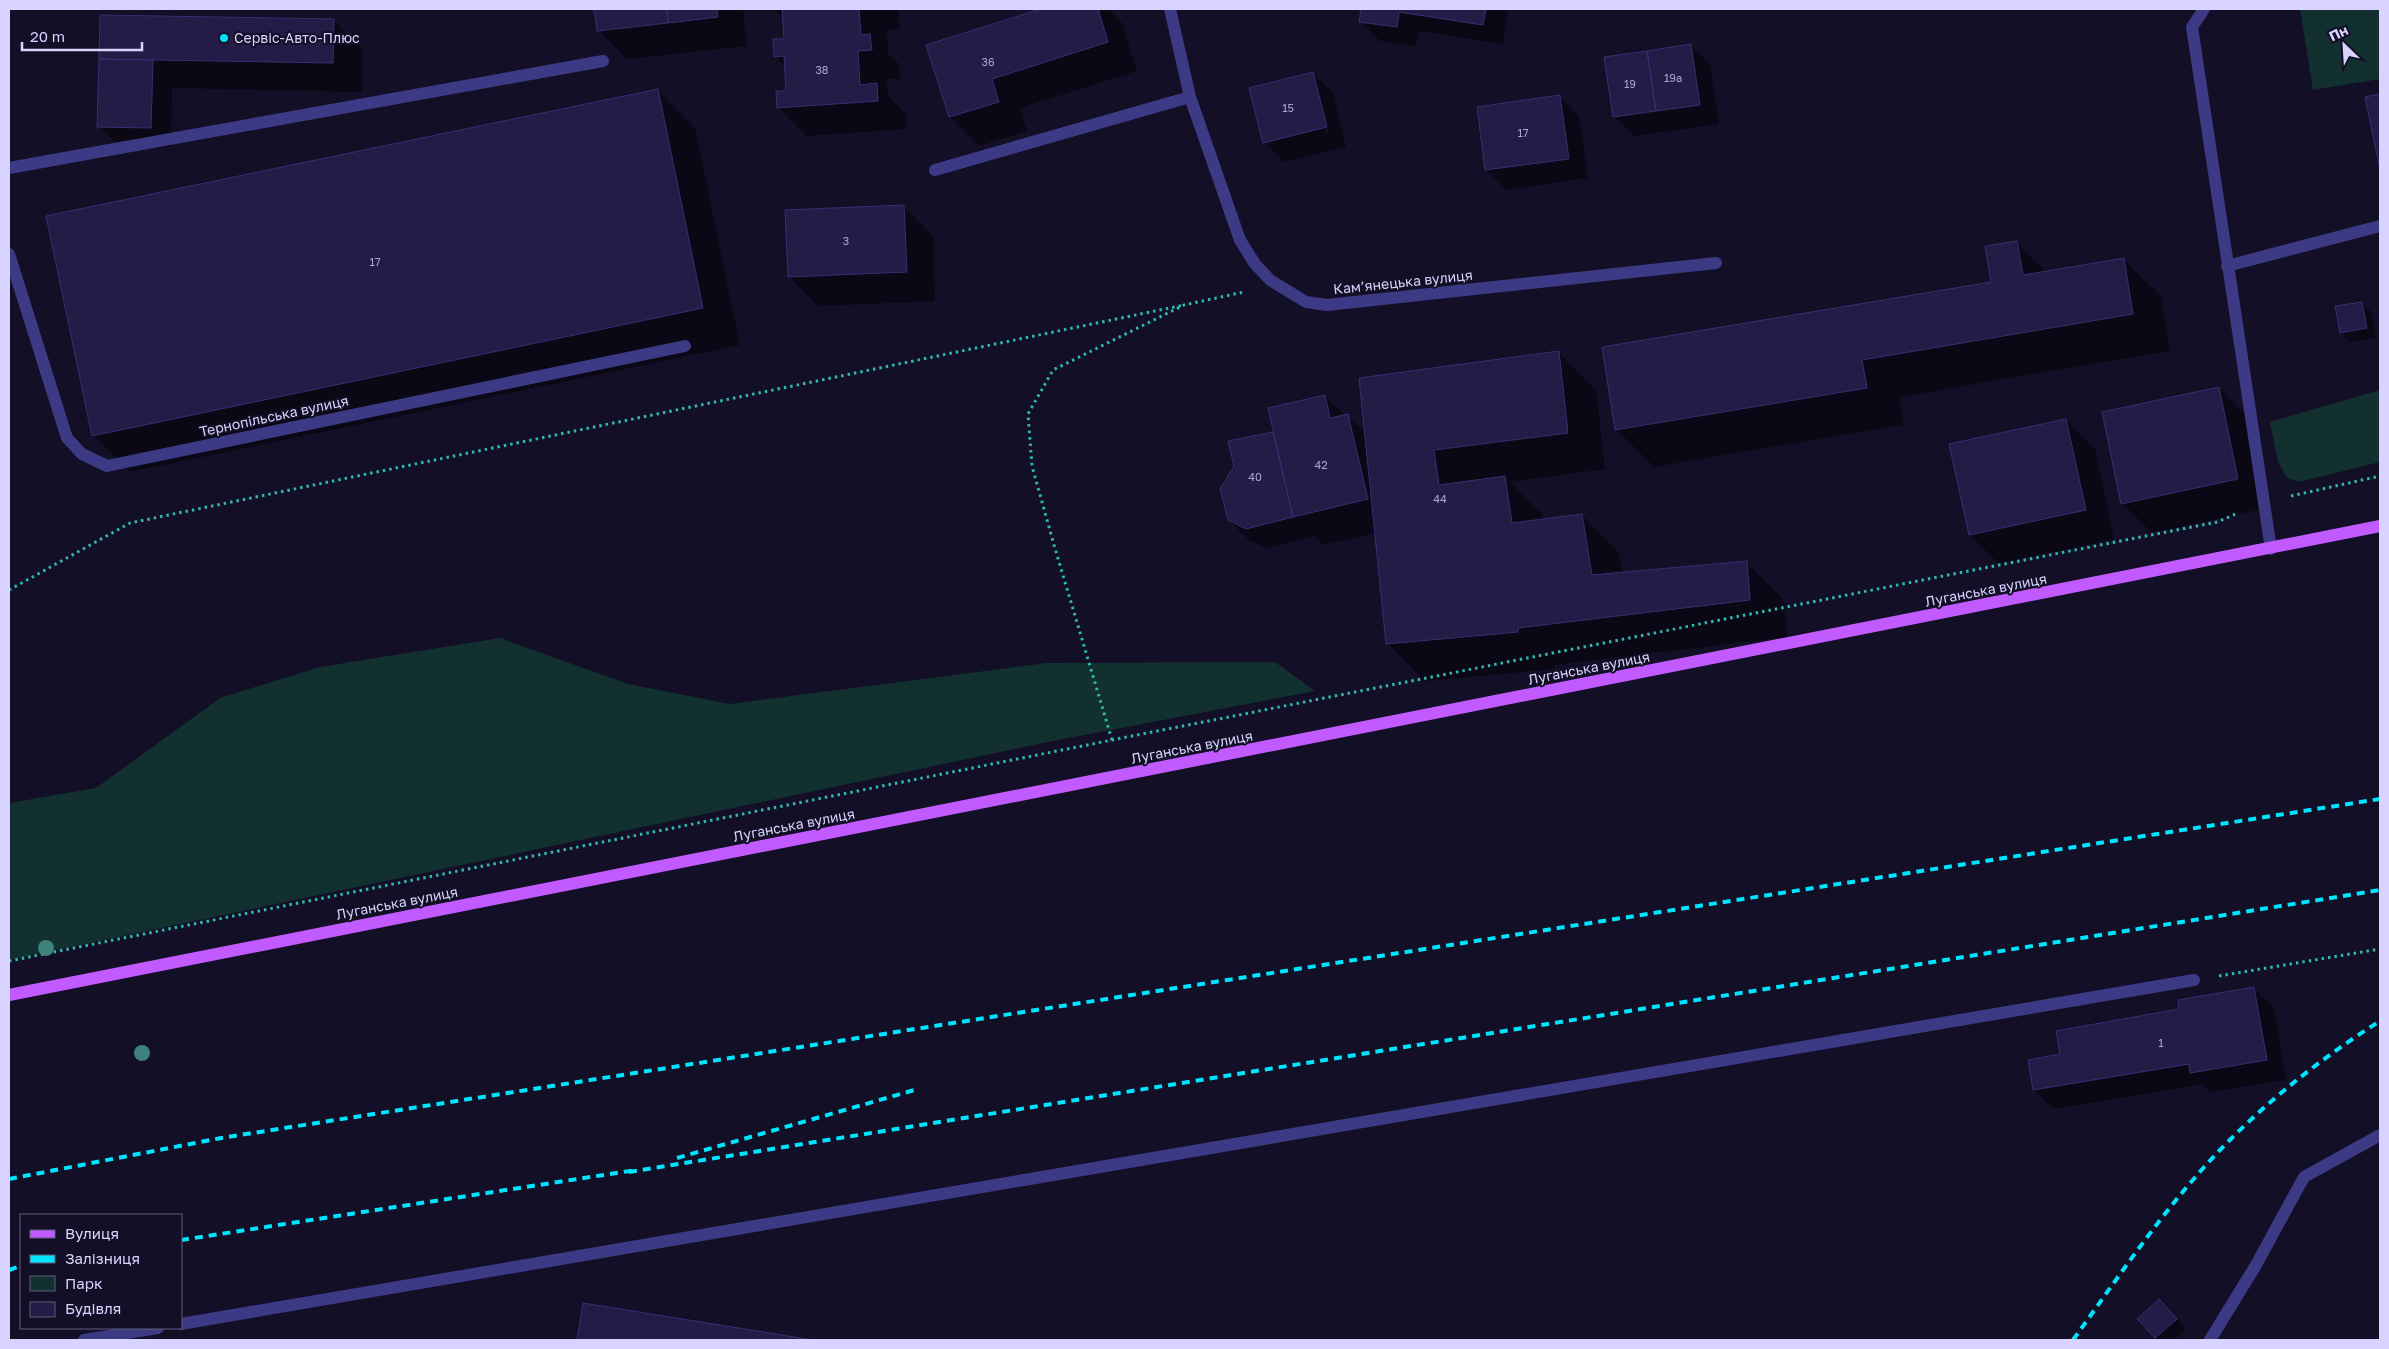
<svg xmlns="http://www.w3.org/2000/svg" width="2389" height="1349" font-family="'Golos Text',sans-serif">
<rect width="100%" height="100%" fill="#130f26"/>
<path fill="#12302f" d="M2300,9h80v70l-67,11z
M2380,390v72l-81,20 -12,-4 -9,-16 -8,-40z
M500,638l128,46 102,20 316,-41 229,-1 40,29 -262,50 -1044,219v-157l87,-15 124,-90 100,-31z"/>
<path fill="#0007" fill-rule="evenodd" d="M595,9h148l4,37 -120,13 -29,-29z
M774,9h124l2,20 -13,1 1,24 11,10 1,15h-13l1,17 18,18v15l-99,7 -29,-29 9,-15 -1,-25 -11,-11 11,-16 -2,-20z
M1037,9h71l14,14 15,48 -117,37 7,23 -48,15 -29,-29 89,-106z
M1363,9h145l-5,35 -84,-13 -3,15 -36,-5 -19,-19z
M334,21l29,29 -1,42 -190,-4 -1,59 -52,-1 -20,-20 1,-67z
M1691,45l19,20 9,59 -85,12 -20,-19z
M1313,74l20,19 13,54 -62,15 -20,-20zM1318,95h2l9,38 -2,1z
M657,90l38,38 45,217 -610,127 -37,-37z
M2380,95v68l-14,-65z
M1560,97l19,19 9,62 -82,12 -20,-20z
M904,207l29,29 2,65 -117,5 -29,-29z
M2016,242l30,30 77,-13 38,37 9,55 -271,46 5,28 -250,42 -37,-37 -14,-82 389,-65z
M2362,303l10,10 4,25 -26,4 -9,-10z
M1559,353l37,37 9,79 -95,13 32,32 1,6 39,-5 37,38 3,21 124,-11 38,37 3,37 -232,28v4l-130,12 -37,-37 -12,-111 -53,12 -9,-9 -47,12 -18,-8 -20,-20 44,-87 2,3 49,-40 42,37z
M2219,388l29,29 19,91 -115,25 -29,-29z
M2066,420l29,29 19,90 -115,25 -29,-29 -20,-90z
M2254,988l20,20 12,72 -75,12 -8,-8 -149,25 -20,-19 28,-34 119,-45z
M584,1304l221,36h-227z
M2168,1310l18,19 -13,11h-14l-20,-21z"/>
<path fill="#241b47" stroke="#3b2d73" d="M594,9h73l1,14 -71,8z
M667,9h50l1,8 -50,6z
M782,9h77l2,26 9,-1 2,16 -14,1 2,34 17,-2 1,18 -101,7 -1,-17h10l-2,-35 -10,1 -1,-18h11z
M1041,9h57l10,33 -116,37 7,23 -50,15 -23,-72z
M1361,9h125l-3,16 -84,-13 -2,15 -38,-5z
M100,15l234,4 -1,44 -234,-4z
M1691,44l9,61 -44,6 -9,-60z
M1647,51l9,60 -43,6 -9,-60z
M99,59l54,1 -2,68 -54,-1z
M1313,72l14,55 -64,16 -14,-55z
M658,89l45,219 -611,128 -46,-220z
M2380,94v75l-15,-72z
M1560,95l9,64 -84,11 -8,-63z
M904,205l3,67 -119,5 -3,-67z
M2017,241l6,34 101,-17 9,56 -271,46 5,28 -252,42 -13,-83 389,-65 -6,-36z
M2362,302l5,26 -27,5 -5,-27z
M1559,351l9,82 -134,17 5,35 66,-9 7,47 70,-9 10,61 155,-14 3,39 -232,28v4l-132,12 -27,-266z
M2219,387l19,92 -117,25 -19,-92z
M1325,395l5,23 18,-4 20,85 -75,18 -25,-109z
M2066,419l20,91 -117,25 -20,-91z
M1273,432l20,85 -47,12 -18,-9 -8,-31 14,-23 -6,-25z
M2254,987l13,73 -77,13 -1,-9 -156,26 -5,-30 32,-6 -4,-23 123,-22 -1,-9z
M2159,1299l18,20 -22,19 -18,-19z
M583,1303l230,37h-236z"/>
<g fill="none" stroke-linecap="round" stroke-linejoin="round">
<path stroke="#2fb8b0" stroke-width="3" stroke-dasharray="2.5 4" stroke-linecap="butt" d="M2291,496l89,-20
M9,590l121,-67 1054,-218
M1112,740l-58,-195 -22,-79 -4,-52 25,-44 131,-65 60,-13
M9,961l1103,-221 1105,-218 21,-9
M2219,976l161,-27"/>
<path stroke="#3d3a85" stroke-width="12" d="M1170,9l20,88 50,143 15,24 15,16 36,22 21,3 389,-42
M2204,9l-12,18 79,522
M9,168l594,-107
M935,170l255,-73
M9,254l58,184 15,16 25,12 578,-120
M2227,266l153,-40
M181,1324l2013,-344
M84,1340l74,-12
M2210,1340l46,-75 48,-88 76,-42"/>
<path stroke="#c25bff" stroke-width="12" d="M9,995l2371,-469"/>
<path stroke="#00e5ff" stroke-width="4" stroke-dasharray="8 6" stroke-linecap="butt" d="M677,1158l241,-69
M629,1172l1751,-282
M9,1179l212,-41 2159,-339
M181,1240l455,-70
M9,1270l12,-4
M2073,1340c47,-65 92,-133 148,-191 47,-49 102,-92 159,-128"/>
</g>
<g fill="#3d827b">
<circle cx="46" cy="948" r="8"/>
<circle cx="142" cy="1053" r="8"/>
</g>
<circle fill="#00e5ff" stroke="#130f26" stroke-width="2" cx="224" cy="38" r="5"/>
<g text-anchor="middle" stroke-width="4" stroke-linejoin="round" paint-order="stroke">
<g font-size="11" fill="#aca6d1">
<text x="988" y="66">36</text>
<text x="822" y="74">38</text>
<text x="1673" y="82">19а</text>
<text x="1630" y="88">19</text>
<text x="1288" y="112">15</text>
<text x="1523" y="137">17</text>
<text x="846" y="245">3</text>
<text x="375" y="266">17</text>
<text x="1321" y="469">42</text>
<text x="1255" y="481">40</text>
<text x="1440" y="503">44</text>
<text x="2161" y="1047">1</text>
</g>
<g font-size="14" fill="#d9d4ff" stroke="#130f26" text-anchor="start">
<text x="234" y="43">Сервіс-Авто-Плюс</text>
</g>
<g font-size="14" fill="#d9d4ff" stroke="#130f26">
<text transform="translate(1403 282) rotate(-6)" y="5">Камʼянецька вулиця</text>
<text transform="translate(274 416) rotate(-12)" y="5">Тернопільська вулиця</text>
<text transform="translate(1986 590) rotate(-11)" y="5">Луганська вулиця</text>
<text transform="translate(1589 668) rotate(-11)" y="5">Луганська вулиця</text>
<text transform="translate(1192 747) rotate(-11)" y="5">Луганська вулиця</text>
<text transform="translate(794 825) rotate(-11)" y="5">Луганська вулиця</text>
<text transform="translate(397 903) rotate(-11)" y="5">Луганська вулиця</text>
</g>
</g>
<rect width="2389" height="1349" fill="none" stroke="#d9d4ff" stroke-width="20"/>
<rect x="20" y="1214" width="162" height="115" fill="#130f26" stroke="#625e7d"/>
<rect x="30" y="1230" width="25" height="8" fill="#c25bff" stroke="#625e7d"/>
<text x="65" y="1239" font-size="15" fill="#d9d4ff">Вулиця</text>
<rect x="30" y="1255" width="25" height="8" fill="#00e5ff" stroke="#625e7d"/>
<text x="65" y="1264" font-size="15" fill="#d9d4ff">Залізниця</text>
<rect x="30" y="1276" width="25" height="15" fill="#12302f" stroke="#625e7d"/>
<text x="65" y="1289" font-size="15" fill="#d9d4ff">Парк</text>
<rect x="30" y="1302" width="25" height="15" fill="#241b47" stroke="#625e7d"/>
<text x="65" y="1314" font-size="15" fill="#d9d4ff">Будівля</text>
<g transform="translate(2344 45) rotate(335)" stroke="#130f26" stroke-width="4" paint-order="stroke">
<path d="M0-4L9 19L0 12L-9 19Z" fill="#d9d4ff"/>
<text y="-8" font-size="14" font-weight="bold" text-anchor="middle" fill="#d9d4ff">Пн</text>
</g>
<path d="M22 42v8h120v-8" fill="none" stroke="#d9d4ff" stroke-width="2.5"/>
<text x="30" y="42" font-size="15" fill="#d9d4ff" stroke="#130f26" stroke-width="4" paint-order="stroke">20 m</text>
</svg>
